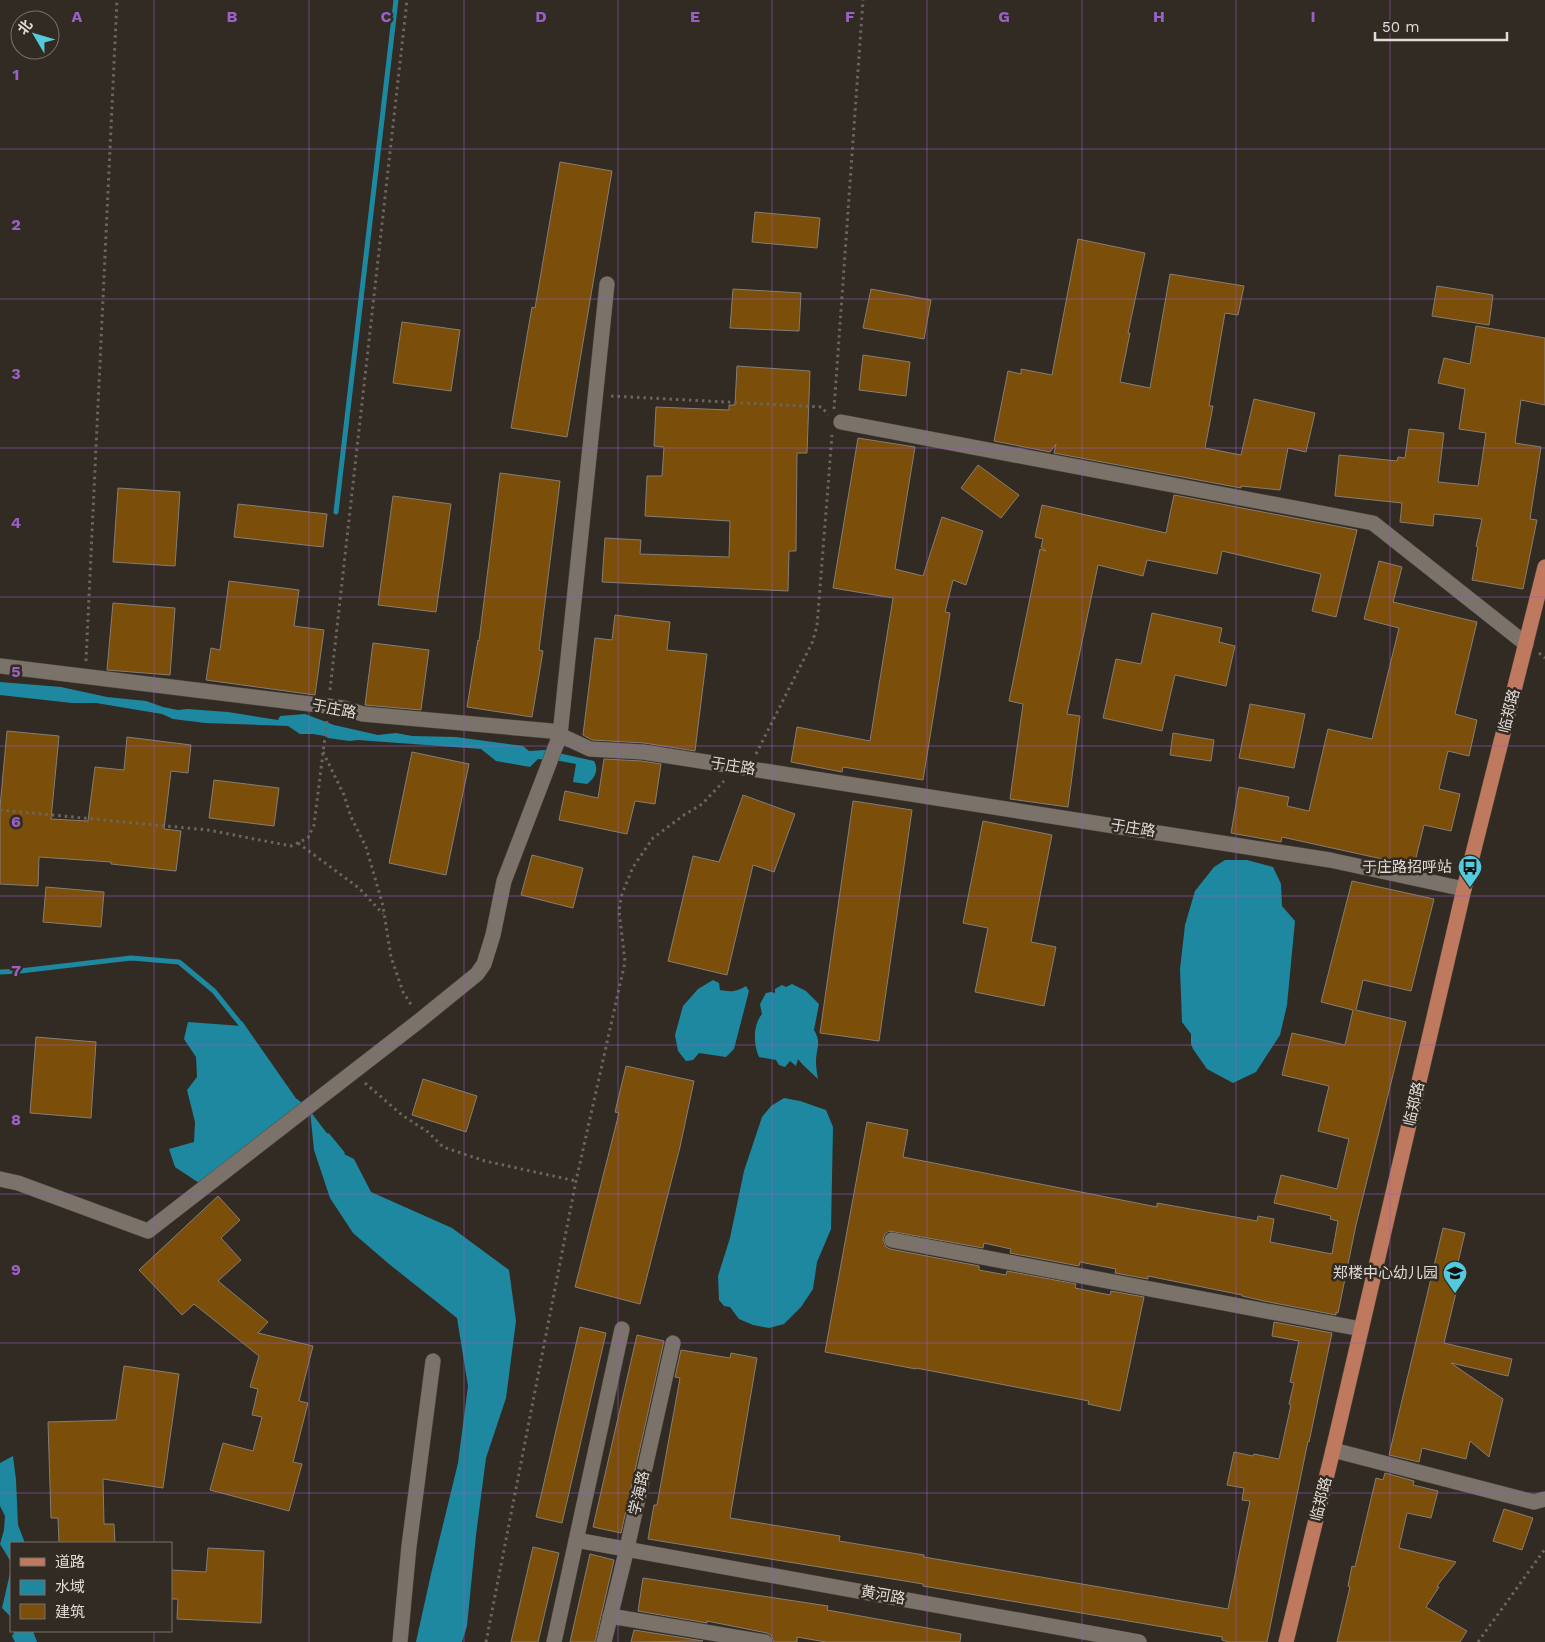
<svg xmlns="http://www.w3.org/2000/svg" width="1545" height="1642" font-family="'Work Sans','Noto Sans SC',sans-serif">
<rect width="100%" height="100%" fill="#322b23"/>
<path fill="#1e88a0" d="M0,682l61,5 46,10 39,4 17,6 15,3 9,-1 41,3 50,8 2,-4 25,-2 29,11 44,10 18,-2 16,3 44,1 67,9 6,5 16,-1 49,11c5,9 1,17 -7,23l-14,-2 3,-18 -16,-3 -22,-2 -8,8 -34,-6 -15,-12 -123,-9 -9,1 -21,-3 -3,-2 -12,-2h-13l-12,-8 -83,-3 -32,-4 -11,-5 -66,-11h-24l-72,-8z
M1225,860h22l26,7 8,17 1,22 13,15 -8,84 -7,30 -24,37 -23,11 -26,-14 -14,-20 -2,-5v-10l-9,-12 -1,-27 -1,-26 5,-44 10,-34 19,-24z
M713,980l6,3 1,7c11,2 16,2 26,-4l3,5 -15,58 -8,8 -27,-4 -6,7 -7,1 -8,-10 -3,-16 8,-29 15,-17z
M792,984l14,7 13,13 -5,26c8,13 2,18 2,32 0,5 1,11 2,17l-15,-14 -5,-6 -2,7 -6,-5 -5,6 -6,-2 -3,-5 -17,-3c-6,-14 -6,-32 3,-43l-2,-10 6,-11 5,-1 4,1v-4l7,-4 4,2z
M188,1022l54,4 52,74 5,4 -89,83 -14,-6 -21,-14 -6,-18 25,-7 1,-20 -8,-32 10,-13 -1,-20 -12,-18z
M784,1098l16,3 26,9 7,17 -2,102 -14,33 -4,27 -12,18 -17,17 -15,4 -16,-3 -14,-6 -9,-12 -6,-1 -5,-6 -1,-24 12,-38 14,-67 18,-54 9,-11z
M310,1111l32,42 12,6 17,33 81,36 57,42 7,51 -10,77 -20,60 -10,77 -9,91 -5,16h-46l15,-68 27,-111 10,-77 -11,-68 -68,-54 -36,-31 -23,-35 -16,-48z
M13,1456l3,24 2,45 7,18h-14v19l-11,-18 4,-14 1,-14 -5,-10v-43z
M11,1569v48l-9,-9z
M15,1631h18l4,11h-22l-3,-6z"/>
<g fill="none" stroke-linecap="round" stroke-linejoin="round">
<path stroke="#1e88a0" stroke-width="5" d="M336,512l60,-512
M0,972l20,-1 111,-13 48,4 35,29 28,35
M241,1024l53,76 11,8
M328,1136l14,17"/>
</g>
<path fill="#7b4e09" stroke="#867d74" d="M560,162l52,9 -45,266 -56,-9 21,-121 3,1z
M755,212l65,6 -3,30 -65,-6z
M1078,239l67,14 -17,80h2l-10,49 30,6 20,-114 74,12 -6,29 -13,-2 -16,93h4l-8,42 36,7 13,-56 61,14 -9,39 -18,-4 -8,42 -39,-4v2l-187,-35 2,-9 -6,8 -56,-11 14,-70 13,3v-5l31,6z
M1437,286l56,9 -4,30 -57,-9z
M733,289l68,4 -2,38 -69,-3z
M871,289l60,11 -7,39 -61,-11z
M402,322l58,8 -9,61 -58,-8z
M1476,326l69,12v67l-24,-5 -6,43 26,4 -11,72 7,1 -14,69 -51,-9 6,-33 -2,-1 6,-27 -48,-5 -1,12 -33,-4 2,-19 -67,-7 4,-41 58,6 1,-4 7,1 4,-29 35,4 -6,49 40,4 8,-53 -27,-4 6,-40 -27,-6 6,-25 26,6z
M863,355l47,7 -4,34 -47,-6z
M737,366l73,5 -3,82h-10l-1,98h-7l-1,40 -186,-9 3,-44 36,2 -1,14 89,3 1,-36 -85,-5 2,-40h15l2,-29 -10,-1 2,-39 73,3v-5h6z
M858,438l57,9 -20,122 28,7 19,-59 41,14 -17,54 -13,-5 -8,32 5,1 -27,167 -80,-13 -1,5 -51,-10 6,-35 73,14 23,-143 -60,-10z
M978,465l41,30 -18,23 -40,-30z
M500,473l60,8 -21,169 4,1 -11,66 -65,-10 11,-67 1,1z
M118,488l62,4 -5,74 -62,-4z
M1174,495l183,35 -21,87 -24,-6 9,-37 -99,-23 -5,23 -70,-14 -4,16 -45,-11 -31,149 13,2 -12,91 -58,-8 13,-95 -14,-3 31,-152 6,2 -5,-4 2,-8 -8,-2 7,-32 124,28z
M393,496l58,8 -15,108 -58,-7z
M238,504l89,10 -4,33 -89,-10z
M1379,561l23,6 -9,35 84,20 -22,92 22,6 -8,36 -21,-5 -9,38 21,5 -9,37 -27,-6 -10,41 -132,-29 -1,5 -50,-9 8,-46 50,10 -2,9 22,5 19,-82 44,10 27,-111 -35,-9z
M229,581l70,9 -5,36 30,4 -9,65 -109,-15 5,-32 9,2z
M113,603l62,5 -5,67 -63,-5z
M1152,613l70,15 -3,14 16,4 -9,40 -51,-11 -13,56 -59,-13 13,-59 25,5z
M615,615l55,7 -3,28 40,4 -12,97 -51,-8 -52,-3 -9,-5 12,-97 17,2z
M373,643l56,7 -8,60 -56,-5z
M1250,704l55,10 -11,54 -55,-10z
M7,731l52,5 -8,83 37,2 7,-54 29,3 3,-33 64,8 -3,28 -17,-2 -7,58 17,2 -5,40 -65,-7v-2l-72,-5 -1,29 -38,-2v-77z
M1173,733l41,7 -3,21 -41,-6z
M412,752l57,12 -23,111 -57,-12z
M604,759l38,2 19,3 -6,40 -20,-3 -8,33 -68,-14 6,-29 33,7z
M214,780l65,8 -5,38 -65,-8z
M743,795l52,19 -21,58 -21,-7 -26,110 -59,-14 25,-105 26,6z
M853,801l59,9 -33,231 -59,-8z
M983,821l69,14 -21,107 25,5 -12,59 -69,-14 13,-64 -25,-5z
M532,855l51,13 -10,40 -52,-13z
M1352,881l82,18 -23,92 -48,-11 -7,30 50,12 -50,203 -18,88 -2,-1v3l-72,-14 -22,-5v-1l-94,-19v3l-33,-6 1,-4 -36,-7 -1,4 -69,-13 1,-4 -27,-6 -1,5 -94,-17 -4,3 -2,5 3,8 4,2 89,17v4l27,5 1,-4 69,13 -1,4 35,7 1,-4 33,6 -24,114 -32,-7 1,-3 -173,-33v1l-91,-17 42,-230 41,8 -5,27 254,50v-4l100,18 1,-5 16,3 -4,23 62,12 6,-33 -8,-2 1,-3 -57,-13 7,-28 56,14 12,-50 -31,-8 11,-45 -47,-11 10,-42 53,12 8,-35 -32,-8z
M46,887l58,5 -3,35 -58,-5z
M36,1037l60,5 -5,76 -61,-5z
M626,1066l68,15 -14,66 -40,157 -65,-17 44,-174 -4,-1z
M423,1079l54,17 -11,36 -54,-17z
M218,1196l22,24 -19,18 20,22 -23,21 50,41 -10,11 55,13 -14,55 9,2 -15,59 9,2 -13,47 -79,-21 13,-47 30,8 9,-34 -10,-2 6,-26 -8,-2 9,-31 -65,-52 -12,11 -43,-45z
M1443,1228l22,5 -11,46 5,1 -15,63 68,16 -4,17 -57,-13 52,36 -14,58 -19,-16 -4,18 -44,-11 -3,14 -30,-7z
M1274,1322l58,11 -23,109 -1,-1 -41,201h-38l-7,-2v-3l-299,-51v-2l-275,-45 6,-34h3l23,-127 -5,-1 6,-27 49,8 1,-5 26,5 -27,160 110,18 -1,5 85,14v2l304,52 22,-108 -8,-1 2,-12 -17,-3 7,-33 19,4 1,-2 25,5 12,-54 -2,-1 5,-21 -4,-1 9,-41 -27,-5z
M580,1327l26,6 -44,190 -26,-6z
M637,1335l27,6 -43,192 -28,-6z
M124,1366l55,8 -16,114 -60,-9 1,45h10l1,19h-56l-1,-25h-7l-3,-96 68,-2z
M1385,1473l29,8 -1,4 25,6 -7,27 -24,-5 -8,35 57,14 -19,24 2,1 -13,20 41,24 -7,11h-123l13,-55 -2,-1 4,-20 3,1 21,-89 7,2z
M1504,1509l29,9 -11,32 -29,-9z
M533,1547l26,6 -21,89h-27z
M208,1548l56,3 -3,72 -84,-4 1,-20h-7v-29l35,2z
M590,1554l24,6 -19,82h-25z
M643,1578l185,28 -1,4 134,24 -1,8h-134l-29,-5v5h-23l-3,-7 -4,-2 -60,-12v2l-69,-12z
M634,1630l69,11 -72,1z"/>
<g fill="none" stroke-linecap="round" stroke-linejoin="round">
<defs>
<path id="minor" d="M841,422l532,101 153,121
M0,666l343,42 20,6 188,17 39,18 53,3 687,108 134,29
M0,1179l18,4 130,48 271,-210 58,-47 7,-10 9,-29 11,-54 56,-146 47,-451
M892,1240l469,89
M1333,1450l201,52 11,-3
M576,1540l563,102
M610,1616l155,26
M400,1642l9,-96 24,-185
M554,1642l68,-313
M604,1642l23,-94 46,-205"/>
<path id="major" d="M1286,1642l47,-192 131,-561 81,-322"/>
</defs>
<use href="#minor" stroke="#4d4741" stroke-width="16"/>
<use href="#major" stroke="#4d4741" stroke-width="16"/>
<path stroke="#6c655f" stroke-width="3" stroke-dasharray="2.5 4" stroke-linecap="butt" d="M611,396l211,11 6,8
M834,409l29,-409
M1539,653l6,5
M86,661l31,-661
M330,690l77,-690
M323,752l21,43 7,22 15,30 17,59 8,51 12,35 9,14
M756,754l56,-111 5,-17 15,-191
M0,810l208,20 83,16 17,-8 6,-13 13,-104
M298,843l61,45 24,26
M365,1083l37,32 26,17 15,15 42,14 91,20
M486,1642l90,-461 49,-219 -6,-52 3,-16 11,-27 20,-29 31,-23 18,-11 22,-23
M1478,1642l67,-93"/>
<use href="#minor" stroke="#7b726a" stroke-width="15"/>
<use href="#major" stroke="#be795f" stroke-width="15"/>
</g>
<path fill="none" stroke="#9960c6" stroke-width="1" stroke-opacity="0.55" d="M154,0v1543M309,0v1642M464,0v1642M618,0v1642M772,0v1642M927,0v1642M1082,0v1642M1236,0v1642M1390,0v1642M0,149h1545M0,299h1545M0,448h1545M0,597h1545M0,746h1545M0,896h1545M0,1045h1545M0,1194h1545M0,1343h1545M0,1493h1545M154,1631v11"/>
<defs>
<symbol id="bus-pin" viewBox="-11 -11 22 30"><path d="M0 17L-7.5 6A9.5 9.5 0 1 1 7.5 6Z" fill="#54cade" stroke="#322b23"/><path d="M-5-6H5V4H4V6H2V4H-2V6H-4V4H-5ZM-3.5-4V0h7V-4ZM-3.5 1.2v1.5H-2V1.2ZM2 1.2v1.5H3.5V1.2Z" fill="#111"/></symbol>
<symbol id="school-pin" viewBox="-11 -11 22 30"><path d="M0 17L-7.5 6A9.5 9.5 0 1 1 7.5 6Z" fill="#54cade" stroke="#322b23"/><path d="M0-5L7-2L0 1L-7-2ZM-4 1L0 2.5L4 1V4Q0 6-4 4Z" fill="#111"/></symbol>
</defs>
<g fill-rule="evenodd">
<use href="#bus-pin" x="1456" y="853" width="28" height="38"/>
<use href="#school-pin" x="1441" y="1259" width="28" height="38"/>
</g>
<g text-anchor="middle" stroke-width="5" stroke-linejoin="round" paint-order="stroke">
<g font-size="15" fill="#e0dbd7" stroke="#322b23">
<text transform="translate(334 709) rotate(11)" y="5">于庄路</text>
<text transform="translate(1509 711) rotate(-76)" y="5">临郑路</text>
<text transform="translate(733 766) rotate(9)" y="5">于庄路</text>
<text transform="translate(1133 828) rotate(9)" y="5">于庄路</text>
<text transform="translate(1414 1104) rotate(-77)" y="5">临郑路</text>
<text transform="translate(639 1493) rotate(-77)" y="5">学海路</text>
<text transform="translate(1321 1499) rotate(-76)" y="5">临郑路</text>
<text transform="translate(883 1595) rotate(10)" y="5">黄河路</text>
</g>
<g font-size="15" fill="#e0dbd7" stroke="#322b23" text-anchor="end">
<text x="1452" y="872">于庄路招呼站</text>
<text x="1438" y="1278">郑楼中心幼儿园</text>
</g>
</g>
<g font-size="16" text-anchor="middle" font-weight="bold" fill="#9960c6" stroke="#322b23" stroke-width="5" stroke-linejoin="round" paint-order="stroke">
<text x="77" y="22">A</text>
<text x="232" y="22">B</text>
<text x="386" y="22">C</text>
<text x="541" y="22">D</text>
<text x="695" y="22">E</text>
<text x="850" y="22">F</text>
<text x="1004" y="22">G</text>
<text x="1159" y="22">H</text>
<text x="1313" y="22">I</text>
<text x="16" y="80">1</text>
<text x="16" y="230">2</text>
<text x="16" y="379">3</text>
<text x="16" y="528">4</text>
<text x="16" y="677">5</text>
<text x="16" y="827">6</text>
<text x="16" y="976">7</text>
<text x="16" y="1125">8</text>
<text x="16" y="1275">9</text>
</g>
<rect x="10" y="1542" width="162" height="90" fill="#322b23" stroke="#78716b"/>
<rect x="20" y="1558" width="25" height="8" fill="#be795f" stroke="#78716b"/>
<text x="55" y="1567" font-size="15" fill="#e0dbd7">道路</text>
<rect x="20" y="1580" width="25" height="15" fill="#1e88a0" stroke="#78716b"/>
<text x="55" y="1592" font-size="15" fill="#e0dbd7">水域</text>
<rect x="20" y="1604" width="25" height="15" fill="#7b4e09" stroke="#78716b"/>
<text x="55" y="1617" font-size="15" fill="#e0dbd7">建筑</text>
<g transform="translate(35 35) rotate(308)"><circle r="24" fill="#322b23" stroke="#78716b"/>
<path d="M0-4L9 19L0 12L-9 19Z" fill="#54cade"/>
<text y="-8" font-size="14" font-weight="bold" text-anchor="middle" fill="#e0dbd7">北</text>
</g>
<path d="M1375 32v8h132v-8" fill="none" stroke="#e0dbd7" stroke-width="2.5"/>
<text x="1382" y="32" font-size="15" fill="#e0dbd7" stroke="#322b23" stroke-width="4" paint-order="stroke">50 m</text>
</svg>
